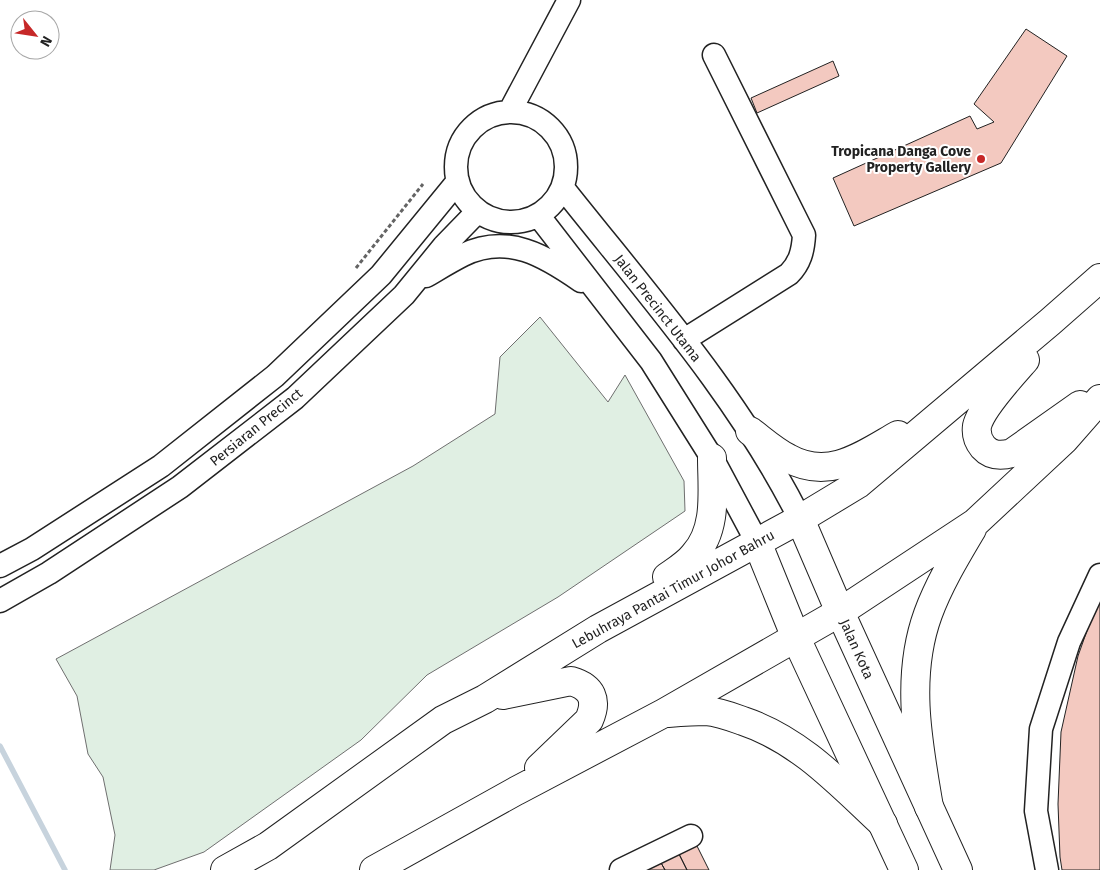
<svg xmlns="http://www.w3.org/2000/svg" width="1100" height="870" font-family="'Fira Sans',sans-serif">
<rect width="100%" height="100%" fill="#fff"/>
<path fill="#e0efe3" stroke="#6f6f6f" d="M540,317l68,85 17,-27 59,106 1,30 -127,86 -131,78 -66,65 -157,112 -50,18h-44l5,-35 -12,-58 -15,-23 -11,-58 -21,-37 357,-193 82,-52 5,-57z"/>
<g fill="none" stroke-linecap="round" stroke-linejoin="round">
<path stroke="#c7d3dd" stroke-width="5.5" d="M0,746l65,124"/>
</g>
<path fill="#f3c9c0" stroke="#222" d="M1026,29l41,27 -66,107 -147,63 -21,-48 137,-62 7,13 17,-7 -20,-18z
M833,61l6,15 -82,37 -6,-15z
M1100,594v276h-38l-2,-13 -2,-53 3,-72 17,-76z
M696,844l13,26h-22l-9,-18z
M678,852l9,18h-22l-5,-9z
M660,861l5,9h-22z"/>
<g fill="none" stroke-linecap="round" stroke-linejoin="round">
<defs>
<path id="minor" d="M510,111l59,-111
M456 167a55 55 0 1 1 110 0a55 55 0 1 1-110 0Z
M563,188c84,106 176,209 237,331
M538,215l113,146 61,97 45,84
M426,276c12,-7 25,-15 37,-21 45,-22 82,1 118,26
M684,340l105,-66c11,-11 14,-23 15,-39l-90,-180
M0,566l32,-17 129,-83 114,-90 106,-101 77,-94
M0,601l49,-28 131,-86 115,-89 109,-103 40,-49 34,-35
M621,870l70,-34
M1047,870l-11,-59 5,-82 28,-87 31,-67"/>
<path id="major" d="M800,519l40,93 118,258
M757,542l39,96 108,232"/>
<path id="highway" d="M1025,360c-13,15 -44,48 -48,66 -1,7 1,15 6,21 8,9 18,9 29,6l68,-48
M750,431c12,9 24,20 38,27 41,23 75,-3 110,-23
M667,577c10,-7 20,-13 27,-22 24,-26 18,-65 18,-97
M503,695l68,-14c21,6 27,19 18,39l-50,48
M668,713c13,-1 26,-2 38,-2 13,1 26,6 37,10 57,19 97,63 140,103
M929,807c-11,-64 -24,-130 -1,-193 11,-30 28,-58 44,-85
M225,870l43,-24 175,-126 42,-21 113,-70 202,-110 58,-35 192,-162 50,-44
M374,870l142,-79 148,-78 176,-101 135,-89 89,-83 36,-41"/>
</defs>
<use href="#minor" stroke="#222" stroke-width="25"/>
<use href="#major" stroke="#222" stroke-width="30"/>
<use href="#highway" stroke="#222" stroke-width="30"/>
<path stroke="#646464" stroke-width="3" stroke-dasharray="4 2.5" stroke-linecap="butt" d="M356,268l67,-84"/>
<use href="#minor" stroke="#fff" stroke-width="22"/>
<use href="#major" stroke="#fff" stroke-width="28"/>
<use href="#highway" stroke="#fff" stroke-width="28"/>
</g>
<circle fill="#c62828" stroke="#fff" stroke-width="2" cx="981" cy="159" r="5"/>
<g text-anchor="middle" stroke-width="4" stroke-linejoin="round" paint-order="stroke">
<g font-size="14" font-weight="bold" fill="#222" stroke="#fff" text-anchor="end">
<text x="971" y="156">Tropicana Danga Cove<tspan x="971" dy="16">Property Gallery</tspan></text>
</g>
<g font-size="14" fill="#222" stroke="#fff">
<text transform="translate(658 308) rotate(52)" y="5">Jalan Precinct Utama</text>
<text transform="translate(256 427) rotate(-39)" y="5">Persiaran Precinct</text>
<text transform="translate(673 589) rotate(-29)" y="5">Lebuhraya Pantai Timur Johor Bahru</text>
<text transform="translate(857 649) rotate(66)" y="5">Jalan Kota</text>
</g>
</g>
<g transform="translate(35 35) rotate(120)"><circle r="24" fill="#ffffff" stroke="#a7a7a7"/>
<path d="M0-4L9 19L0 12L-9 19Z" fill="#c62828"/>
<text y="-8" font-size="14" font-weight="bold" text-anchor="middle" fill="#222222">N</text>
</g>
</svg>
